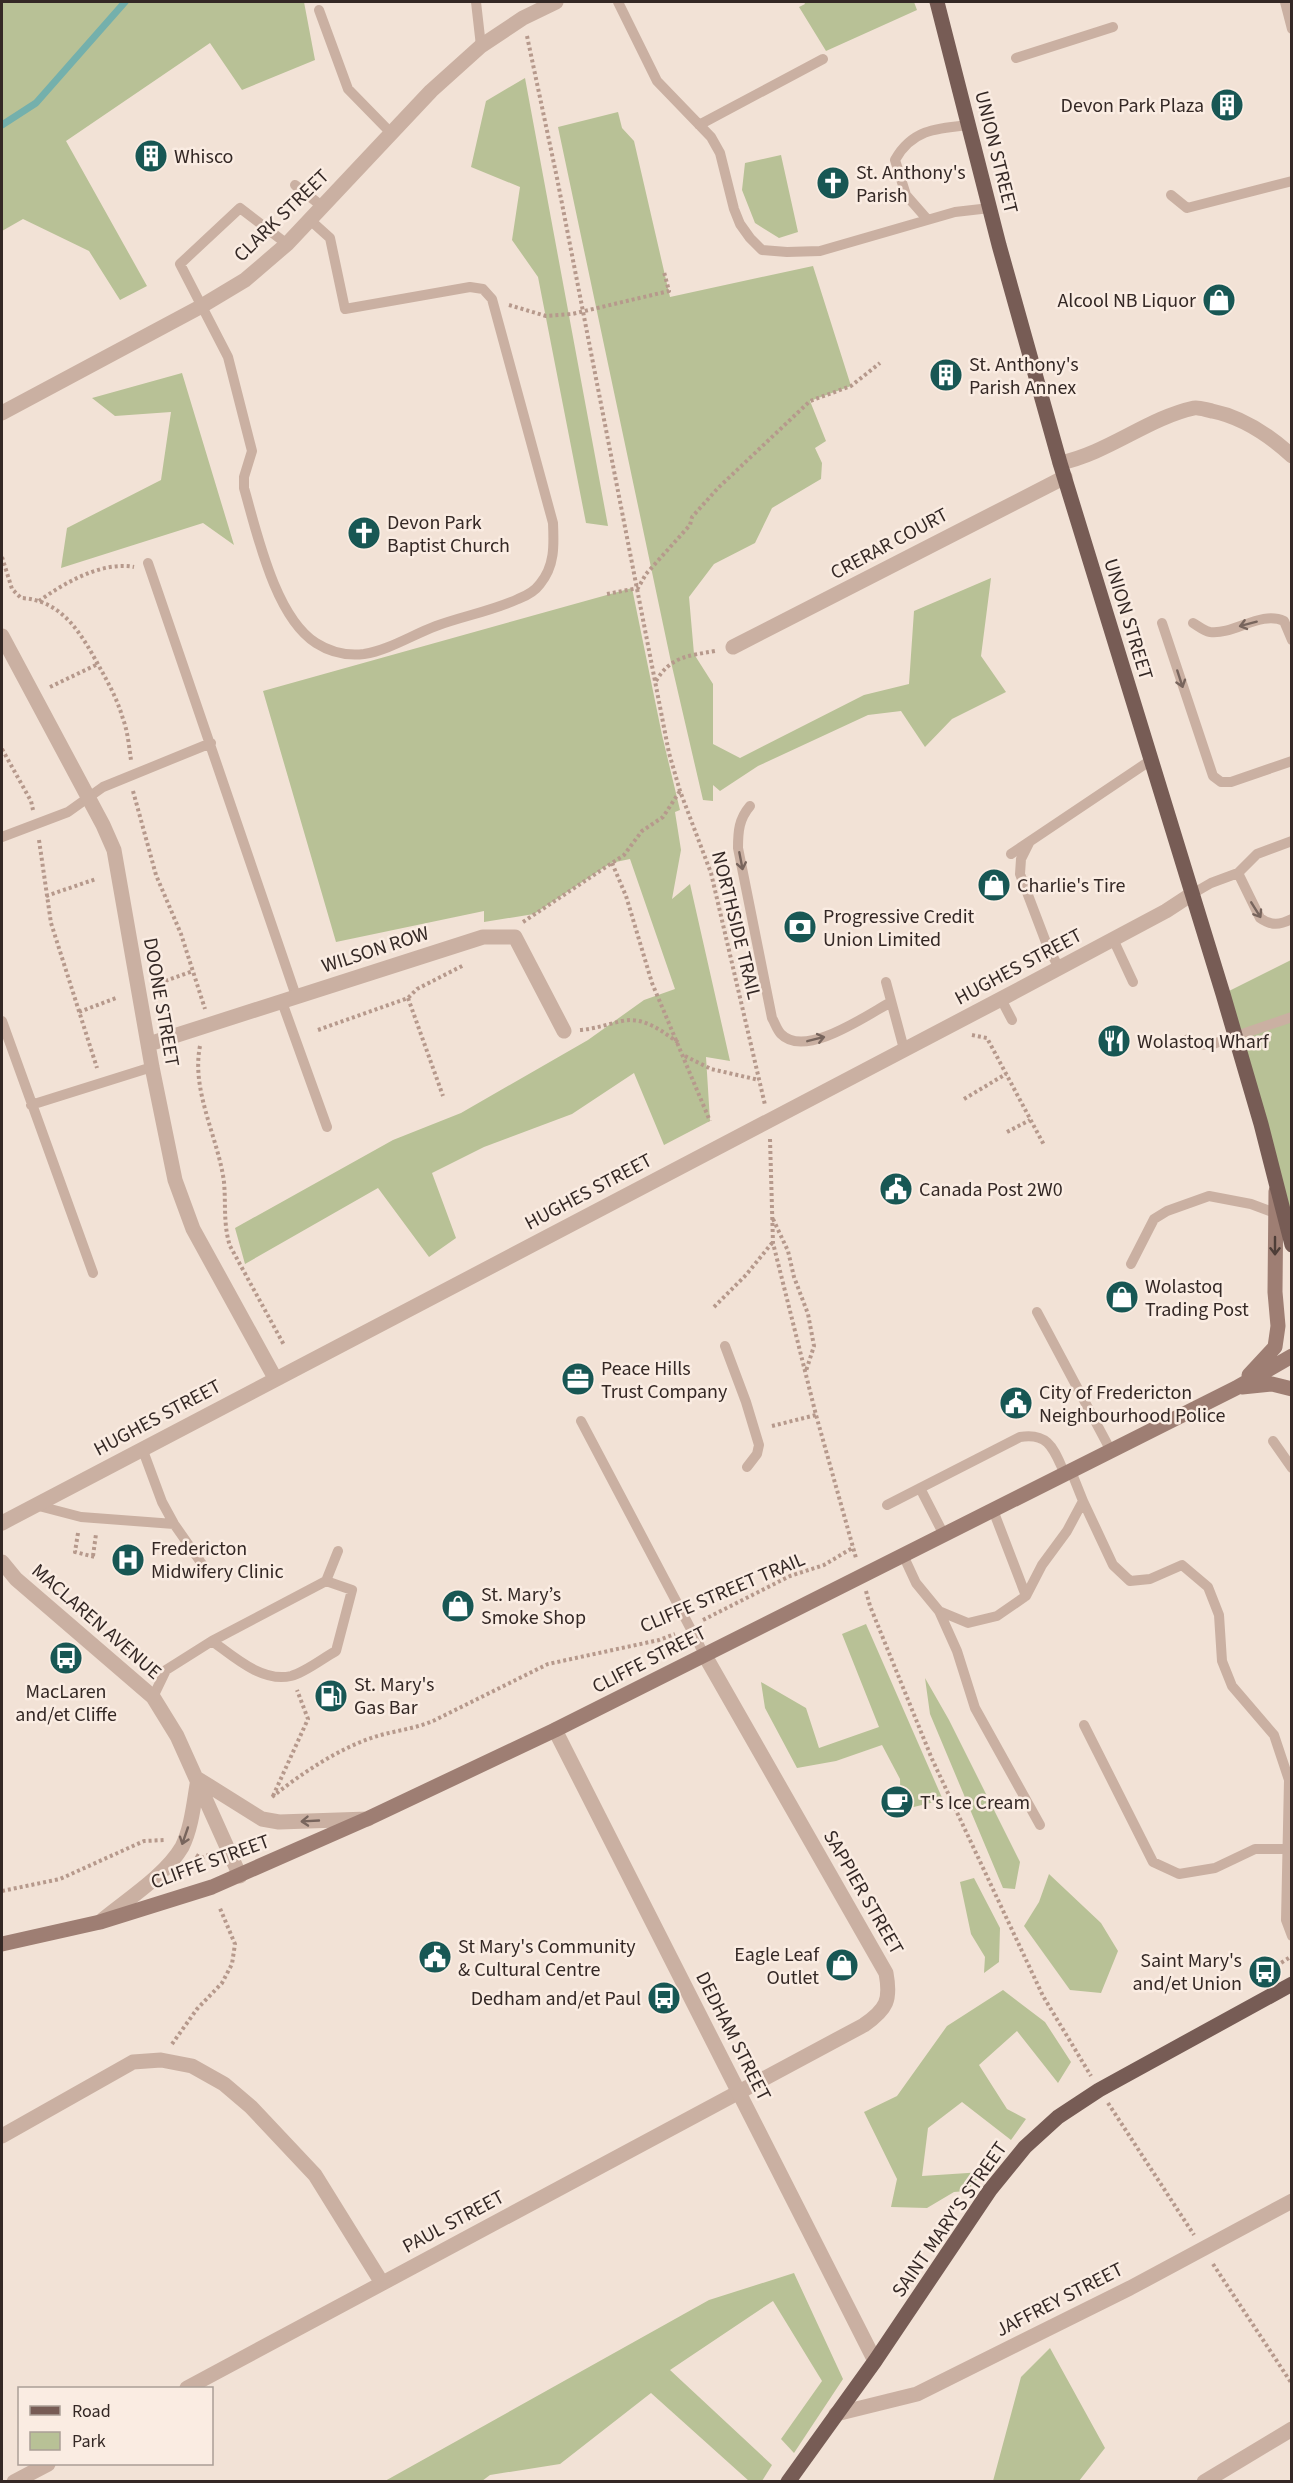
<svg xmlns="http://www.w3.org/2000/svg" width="1293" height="2483" font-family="'Source Sans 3',sans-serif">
<rect width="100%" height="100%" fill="#f2e2d6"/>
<path fill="#b8c196" d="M2,2h302l11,58 -73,30 -32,-47 -144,98 81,145 -27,14 -31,-49 -66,-32 -21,12z
M804,2h110l3,8 -91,41 -27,-44 6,-3z
M525,78l83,448 -22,-3 -48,-246 -26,-37 8,-53 -49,-20 15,-66z
M618,112l4,16 12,13 36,156 143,-31 38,120 -41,15 16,40 -11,7 7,15 -1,16 -49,29 -17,35 -41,21 -25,33 5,57 19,30v60l27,14 124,-63 45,-11 5,-73 77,-33 -10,78 25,36 -54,27 -27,28 -24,-36 -33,4 -110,51 -38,25 -7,-6v16l-10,-1 -32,-138 -113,-535z
M781,155l17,77 -19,6 -24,-15 -13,-33 3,-27z
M182,373l52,172 -31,-22 -142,45 6,-40 94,-48 10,-68 -56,4 -23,-18z
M632,588l30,147 18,75 -5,2 6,38 -9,49 18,-15 40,177 -24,-4 4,64 -46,24 -30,-72 -62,41 -88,33 -52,26 24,65 -27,19 -51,-69 -133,76 -10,-36 158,-88 68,-27 127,-73 56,-40 31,-11 -45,-130 -19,4 -77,51 -50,8v-11l-148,31 -73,-251z
M1291,960v285l-68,-251z
M866,1624l77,176 -42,10 -1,-31 -18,-34 -46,16 -39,7 -32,-60 -4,-26 45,26 13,40 60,-21 -37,-93z
M925,1678l24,42 71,142 -5,27 -12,-1 -73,-174z
M1049,1874l52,49 17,28 -17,42 -31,-3 -46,-64 15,-24z
M974,1878l26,50 -1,34 -15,11 1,-16 -14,-23 -11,-52z
M1003,1990l42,32 26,40 -13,21 -41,-52 -38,34 28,44 19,10 -15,21 -49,-38 -34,26 -6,48 61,-4 -16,19 -13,1 -27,16 -36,-1 6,-28 -33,-67 33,-16 50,-70z
M794,2273l49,106 -49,74 -13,-14 41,-58 -49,-80 -103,69 102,95 -10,16h-13l-98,-88 -91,71 -70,11 -8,6h-97l324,-181z
M1050,2348l55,100 -26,33h-86l28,-104z"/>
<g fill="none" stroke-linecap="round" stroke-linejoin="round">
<path stroke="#74b0ac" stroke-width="7" d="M2,125l34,-22 89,-101"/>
<path stroke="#b6998c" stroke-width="4" stroke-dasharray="3 3" stroke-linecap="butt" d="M527,36l30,142 112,575 11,38 31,82 54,232
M509,305l37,11 26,-2 97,-23 -5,-19
M2,557l10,32 9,9c42,2 61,37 79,70 9,16 18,33 23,51 5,13 6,28 8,41
M607,594l31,-6 8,-14 44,-49 2,-8 26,-29 92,-87 41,-15 29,-23
M39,601c25,-18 63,-40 95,-34
M656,681c15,-25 32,-25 59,-30
M50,687l48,-23
M2,749l29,52 2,9
M133,791l23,84 25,59 24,75
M39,840l12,83 46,145
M612,863l14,33 26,87 58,138
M46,896l50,-17
M523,922l101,-67 18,-24 21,-14 17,-26
M154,985l39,-14
M408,998l35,98
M79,1012l37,-14
M318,1030l90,-32 9,-9 47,-24
M580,1030c15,-1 28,-6 42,-9 22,-5 41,11 57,22
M972,1035l15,3 57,107
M200,1046c-9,45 18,91 24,136 2,22 -1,42 6,64l54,99
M685,1056l26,13 48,11
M964,1099l42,-25
M1007,1132l23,-12
M770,1139l3,104 43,172 40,143
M773,1219l15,32 6,26 14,37 6,32 -8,25
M714,1307l32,-32 26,-32
M772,1426l44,-11
M78,1533l-3,19 20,5
M93,1556l3,-22
M866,1591l4,15 62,153 111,237 48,80
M703,1620l87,-44 34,-11 30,-18
M273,1796l35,-77 -11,-29
M272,1797c30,-24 66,-48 102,-60 19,-6 40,-8 59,-16l115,-57 111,-24 16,-6
M196,1855l5,3 10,-4
M2,1891l58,-12 84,-38 21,-1
M1271,1969l21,-13
M172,2044l25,-35 25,-26 10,-19 3,-20 -16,-38
M1108,2103l86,132
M1213,2264l79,120"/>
<path stroke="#cab0a2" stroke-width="10" d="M476,2l5,44
M618,2l39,79 54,56 9,16 14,56 6,15 10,14 12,12 25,2 33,-1 135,-39 35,-4
M1285,2l7,27
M319,10l29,79 43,44
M1016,58l97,-31
M699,125l124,-66
M295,185l28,22
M1171,195l16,13 105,-27
M927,219l-21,-24 -11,-35c17,-31 43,-32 74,-35
M287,244l-47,-36 -60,56 48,93 24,94 -8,26v11c13,45 31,129 72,155 14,9 31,13 48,11 25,-4 48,-19 72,-28 27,-10 56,-15 82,-27 8,-3 17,-8 22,-15 15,-18 14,-39 13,-61l-61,-224 -9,-10 -13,-2 -125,22 -15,-71 -20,-18
M148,563l148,433
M1162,623l51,153 8,6h10l61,-21
M1193,623c5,3 11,8 17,9 24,3 51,-22 74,-11l8,19
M750,806c-11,13 -12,25 -12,42l34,170c3,5 5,12 9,16 24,25 86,-19 110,-32
M2,837l66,-25 35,-25 108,-44
M1029,843l-8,16 -1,15 27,71 12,23
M1011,854l140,-94
M1238,873l22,45c11,8 20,7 32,1
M1192,894l19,-11 27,-10 19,-19 35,-13
M1113,939l20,43
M886,982l18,67
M1001,999l11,21
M282,1002l45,125
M2,1021l91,252
M1188,1039l11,6 14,-1 79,-27
M31,1105l121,-38
M1131,1264l23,-45 13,-8 42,-15 42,8 24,9
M1037,1312l74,139
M725,1346l21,56 13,43 -2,9 -10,13
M581,1421l123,233
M1273,1441l19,27
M142,1448l20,54 12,22 28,40
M1071,1471l12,30 30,64 17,16 20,-2 32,-14 26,22 11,28 3,46 10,25 42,49 15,45 -3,140 6,16
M920,1488l24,47
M35,1505l46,12 93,7
M887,1505l133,-68c30,-5 34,14 45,37
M993,1510l33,86
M903,1555l13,28 23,28 29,12 29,-7 29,-20 16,-31 25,-34 16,-30
M939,1611l18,40 18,57 65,117
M212,1641c21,15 50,42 79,35 15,-4 32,-18 45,-25l16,-61 -26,-9 12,-30
M153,1697l13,-27 46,-29 114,-60
M1084,1725l69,137 26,12 36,-6 40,-19h31"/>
<path stroke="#cab0a2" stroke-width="15" d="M2,413l198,-106 45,-27 42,-36 144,-153 50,-45 42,-28 33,-16
M1060,463c48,-10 88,-45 134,-55 5,-1 12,2 18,3 30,6 57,24 80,45
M2,636l101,189 11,25 38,217 23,113 18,49 82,149
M733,647l332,-170
M149,1044l334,-107h32l49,94
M2,1523l999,-524 165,-88 26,-17
M2,2136l131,-74 28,-2 31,6 32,18 27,23 64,68 67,108
M187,2388l677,-363c23,-16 27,-25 22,-52l-182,-319
M836,2414l81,-20 213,-106 162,-87
M14,2482l34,-18
M1204,2482l88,-53"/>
<path stroke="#cab0a2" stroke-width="15" d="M2,1562l14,17 137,118 24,39 63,140
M555,1730l320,631
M100,1922c26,-22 65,-46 82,-75 10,-20 12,-46 16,-68l64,40 17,3 89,-3"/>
<path stroke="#9e7e73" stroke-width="15" d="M1249,1375l26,-28 3,-21 -3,-34 1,-101
M1242,1387l30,-3 20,5
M2,1944l98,-22 112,-35 157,-69 186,-88 681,-342 56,-32"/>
<path stroke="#775c55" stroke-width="15" d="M937,2l62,243 61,218 163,531 38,130 31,121
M788,2482l87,-121 115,-171 35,-43 33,-30 41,-27 193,-106"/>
</g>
<defs><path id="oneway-shaft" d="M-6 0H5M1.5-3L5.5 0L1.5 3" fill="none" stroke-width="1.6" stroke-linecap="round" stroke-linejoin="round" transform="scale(1.5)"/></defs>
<g stroke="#78655d">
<use href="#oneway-shaft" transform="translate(1248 624) rotate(165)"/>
<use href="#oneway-shaft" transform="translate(1180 679) rotate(72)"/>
<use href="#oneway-shaft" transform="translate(741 861) rotate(79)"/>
<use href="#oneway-shaft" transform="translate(1256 910) rotate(58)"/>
<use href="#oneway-shaft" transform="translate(816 1039) rotate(-14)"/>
<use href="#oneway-shaft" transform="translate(310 1821) rotate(177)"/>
<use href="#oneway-shaft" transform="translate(185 1836) rotate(109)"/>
</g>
<use stroke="#4e3e38" href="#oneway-shaft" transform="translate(1275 1246) rotate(90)"/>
<defs>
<symbol id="building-disc" viewBox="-11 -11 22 22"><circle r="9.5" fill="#185754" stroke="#faece2"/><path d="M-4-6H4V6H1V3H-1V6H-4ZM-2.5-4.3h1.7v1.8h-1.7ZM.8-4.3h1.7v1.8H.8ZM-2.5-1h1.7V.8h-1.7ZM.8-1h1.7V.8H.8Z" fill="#fff"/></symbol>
<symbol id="church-disc" viewBox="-11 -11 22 22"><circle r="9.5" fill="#185754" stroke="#faece2"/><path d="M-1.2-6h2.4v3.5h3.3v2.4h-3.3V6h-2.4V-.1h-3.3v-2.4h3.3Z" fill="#fff"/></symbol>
<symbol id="shop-disc" viewBox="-11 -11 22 22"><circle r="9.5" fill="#185754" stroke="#faece2"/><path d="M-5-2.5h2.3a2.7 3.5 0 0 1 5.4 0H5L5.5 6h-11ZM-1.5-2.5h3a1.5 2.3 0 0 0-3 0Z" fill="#fff"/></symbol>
<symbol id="bank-disc" viewBox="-11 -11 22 22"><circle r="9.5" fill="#185754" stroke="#faece2"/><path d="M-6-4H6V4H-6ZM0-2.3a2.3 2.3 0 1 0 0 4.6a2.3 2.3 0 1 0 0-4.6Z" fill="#fff"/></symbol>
<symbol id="restaurant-disc" viewBox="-11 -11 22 22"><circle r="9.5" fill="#185754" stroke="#faece2"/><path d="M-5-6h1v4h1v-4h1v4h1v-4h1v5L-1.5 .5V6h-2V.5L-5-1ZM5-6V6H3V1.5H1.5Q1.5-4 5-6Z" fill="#fff"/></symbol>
<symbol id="civic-disc" viewBox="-11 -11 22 22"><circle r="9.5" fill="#185754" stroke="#faece2"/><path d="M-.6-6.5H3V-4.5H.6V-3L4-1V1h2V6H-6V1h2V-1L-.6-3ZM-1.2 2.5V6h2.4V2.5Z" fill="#fff"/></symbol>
<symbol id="office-disc" viewBox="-11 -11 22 22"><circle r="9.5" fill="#185754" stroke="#faece2"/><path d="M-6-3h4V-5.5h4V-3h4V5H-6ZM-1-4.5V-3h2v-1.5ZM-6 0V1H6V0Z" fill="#fff"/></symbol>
<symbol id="hospital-disc" viewBox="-11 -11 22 22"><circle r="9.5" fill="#185754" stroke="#faece2"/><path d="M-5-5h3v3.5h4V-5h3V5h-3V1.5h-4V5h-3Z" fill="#fff"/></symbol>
<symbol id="bus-disc" viewBox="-11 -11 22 22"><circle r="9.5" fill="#185754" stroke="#faece2"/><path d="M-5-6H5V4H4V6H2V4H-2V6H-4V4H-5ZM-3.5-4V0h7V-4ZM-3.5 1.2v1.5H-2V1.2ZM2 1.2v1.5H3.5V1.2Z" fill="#fff"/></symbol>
<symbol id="fuel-disc" viewBox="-11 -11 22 22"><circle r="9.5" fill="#185754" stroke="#faece2"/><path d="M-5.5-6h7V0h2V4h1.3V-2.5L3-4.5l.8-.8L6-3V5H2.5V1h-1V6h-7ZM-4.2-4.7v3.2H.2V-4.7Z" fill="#fff"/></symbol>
<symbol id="cafe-disc" viewBox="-11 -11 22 22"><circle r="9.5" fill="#185754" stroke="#faece2"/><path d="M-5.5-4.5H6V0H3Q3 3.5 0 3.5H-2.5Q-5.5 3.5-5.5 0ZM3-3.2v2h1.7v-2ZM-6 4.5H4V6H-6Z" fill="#fff"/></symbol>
</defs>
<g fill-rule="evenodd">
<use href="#building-disc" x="1208" y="86" width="38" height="38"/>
<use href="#building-disc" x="132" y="137" width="38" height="38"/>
<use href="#church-disc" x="814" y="164" width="38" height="38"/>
<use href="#shop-disc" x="1200" y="281" width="38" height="38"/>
<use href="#building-disc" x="927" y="356" width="38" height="38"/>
<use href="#church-disc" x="345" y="514" width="38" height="38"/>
<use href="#shop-disc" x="975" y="866" width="38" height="38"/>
<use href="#bank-disc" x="781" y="908" width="38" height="38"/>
<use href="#restaurant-disc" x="1095" y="1022" width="38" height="38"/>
<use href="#civic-disc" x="877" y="1170" width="38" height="38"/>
<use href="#shop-disc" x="1103" y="1278" width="38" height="38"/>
<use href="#office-disc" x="559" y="1360" width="38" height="38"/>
<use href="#civic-disc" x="997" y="1384" width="38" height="38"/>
<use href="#hospital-disc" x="109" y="1541" width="38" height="38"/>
<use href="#shop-disc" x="439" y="1587" width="38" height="38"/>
<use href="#bus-disc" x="47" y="1639" width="38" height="38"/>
<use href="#fuel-disc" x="312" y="1677" width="38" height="38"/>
<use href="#cafe-disc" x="878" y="1783" width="38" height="38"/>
<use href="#civic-disc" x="416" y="1938" width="38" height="38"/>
<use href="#shop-disc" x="823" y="1946" width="38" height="38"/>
<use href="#bus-disc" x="1246" y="1953" width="38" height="38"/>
<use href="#bus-disc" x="645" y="1979" width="38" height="38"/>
</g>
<g text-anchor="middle" stroke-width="5" stroke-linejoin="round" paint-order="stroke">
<g font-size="20" fill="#342825" stroke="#faece2" text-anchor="start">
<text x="1204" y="112" text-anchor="end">Devon Park Plaza</text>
<text x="174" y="163">Whisco</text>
<text x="856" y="179">St. Anthony's<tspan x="856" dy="23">Parish</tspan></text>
<text x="1196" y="307" text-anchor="end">Alcool NB Liquor</text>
<text x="969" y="371">St. Anthony's<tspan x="969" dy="23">Parish Annex</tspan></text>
<text x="387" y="529">Devon Park<tspan x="387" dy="23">Baptist Church</tspan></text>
<text x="1017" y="892">Charlie's Tire</text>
<text x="823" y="923">Progressive Credit<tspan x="823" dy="23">Union Limited</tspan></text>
<text x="1137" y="1048">Wolastoq Wharf</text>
<text x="919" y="1196">Canada Post 2W0</text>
<text x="1145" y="1293">Wolastoq<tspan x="1145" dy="23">Trading Post</tspan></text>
<text x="601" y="1375">Peace Hills<tspan x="601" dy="23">Trust Company</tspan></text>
<text x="1039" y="1399">City of Fredericton<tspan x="1039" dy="23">Neighbourhood Police</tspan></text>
<text x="151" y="1555">Fredericton<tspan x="151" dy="23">Midwifery Clinic</tspan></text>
<text x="481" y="1601">St. Mary’s<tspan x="481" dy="23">Smoke Shop</tspan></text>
<text x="354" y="1691">St. Mary's<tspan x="354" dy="23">Gas Bar</tspan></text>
<text x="66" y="1698" text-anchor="middle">MacLaren<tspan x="66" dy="23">and/et Cliffe</tspan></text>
<text x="920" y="1809">T's Ice Cream</text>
<text x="458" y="1953">St Mary's Community<tspan x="458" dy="23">&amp; Cultural Centre</tspan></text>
<text x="819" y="1961" text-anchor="end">Eagle Leaf<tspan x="819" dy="23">Outlet</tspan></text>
<text x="1242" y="1967" text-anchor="end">Saint Mary's<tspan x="1242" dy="23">and/et Union</tspan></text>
<text x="641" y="2005" text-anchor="end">Dedham and/et Paul</text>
</g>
<g font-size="20" fill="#342825" stroke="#faece2">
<text transform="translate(997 152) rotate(76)" y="7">UNION STREET</text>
<text transform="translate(281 215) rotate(-44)" y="7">CLARK STREET</text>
<text transform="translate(889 543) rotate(-28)" y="7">CRERAR COURT</text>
<text transform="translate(1129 619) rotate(73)" y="7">UNION STREET</text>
<text transform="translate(737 925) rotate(76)" y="7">NORTHSIDE TRAIL</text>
<text transform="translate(375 949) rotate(-18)" y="7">WILSON ROW</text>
<text transform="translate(1018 966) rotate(-28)" y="7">HUGHES STREET</text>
<text transform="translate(162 1002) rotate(80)" y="7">DOONE STREET</text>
<text transform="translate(588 1191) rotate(-28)" y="7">HUGHES STREET</text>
<text transform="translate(157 1417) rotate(-28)" y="7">HUGHES STREET</text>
<text transform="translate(722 1592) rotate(-23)" y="7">CLIFFE STREET TRAIL</text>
<text transform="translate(97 1621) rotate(41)" y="7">MACLAREN AVENUE</text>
<text transform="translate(649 1659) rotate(-27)" y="7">CLIFFE STREET</text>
<text transform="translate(210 1861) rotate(-20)" y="7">CLIFFE STREET</text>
<text transform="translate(864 1892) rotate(60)" y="7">SAPPIER STREET</text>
<text transform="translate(734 2036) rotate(63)" y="7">DEDHAM STREET</text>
<text transform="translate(949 2219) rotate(-55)" y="7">SAINT MARY'S STREET</text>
<text transform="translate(453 2221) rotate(-28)" y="7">PAUL STREET</text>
<text transform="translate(1059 2299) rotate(-27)" y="7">JAFFREY STREET</text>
</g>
</g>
<rect width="1293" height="2483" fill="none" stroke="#342825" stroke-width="6"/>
<rect x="18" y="2387" width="195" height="78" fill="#faece2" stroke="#ab9e96" stroke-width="1.5"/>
<rect x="30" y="2406" width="30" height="9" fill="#775c55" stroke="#ab9e96" stroke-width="1.5"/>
<text x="72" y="2417" font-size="18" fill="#342825">Road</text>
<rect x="30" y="2432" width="30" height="18" fill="#b8c196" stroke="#ab9e96" stroke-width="1.5"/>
<text x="72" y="2447" font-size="18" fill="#342825">Park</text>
</svg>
